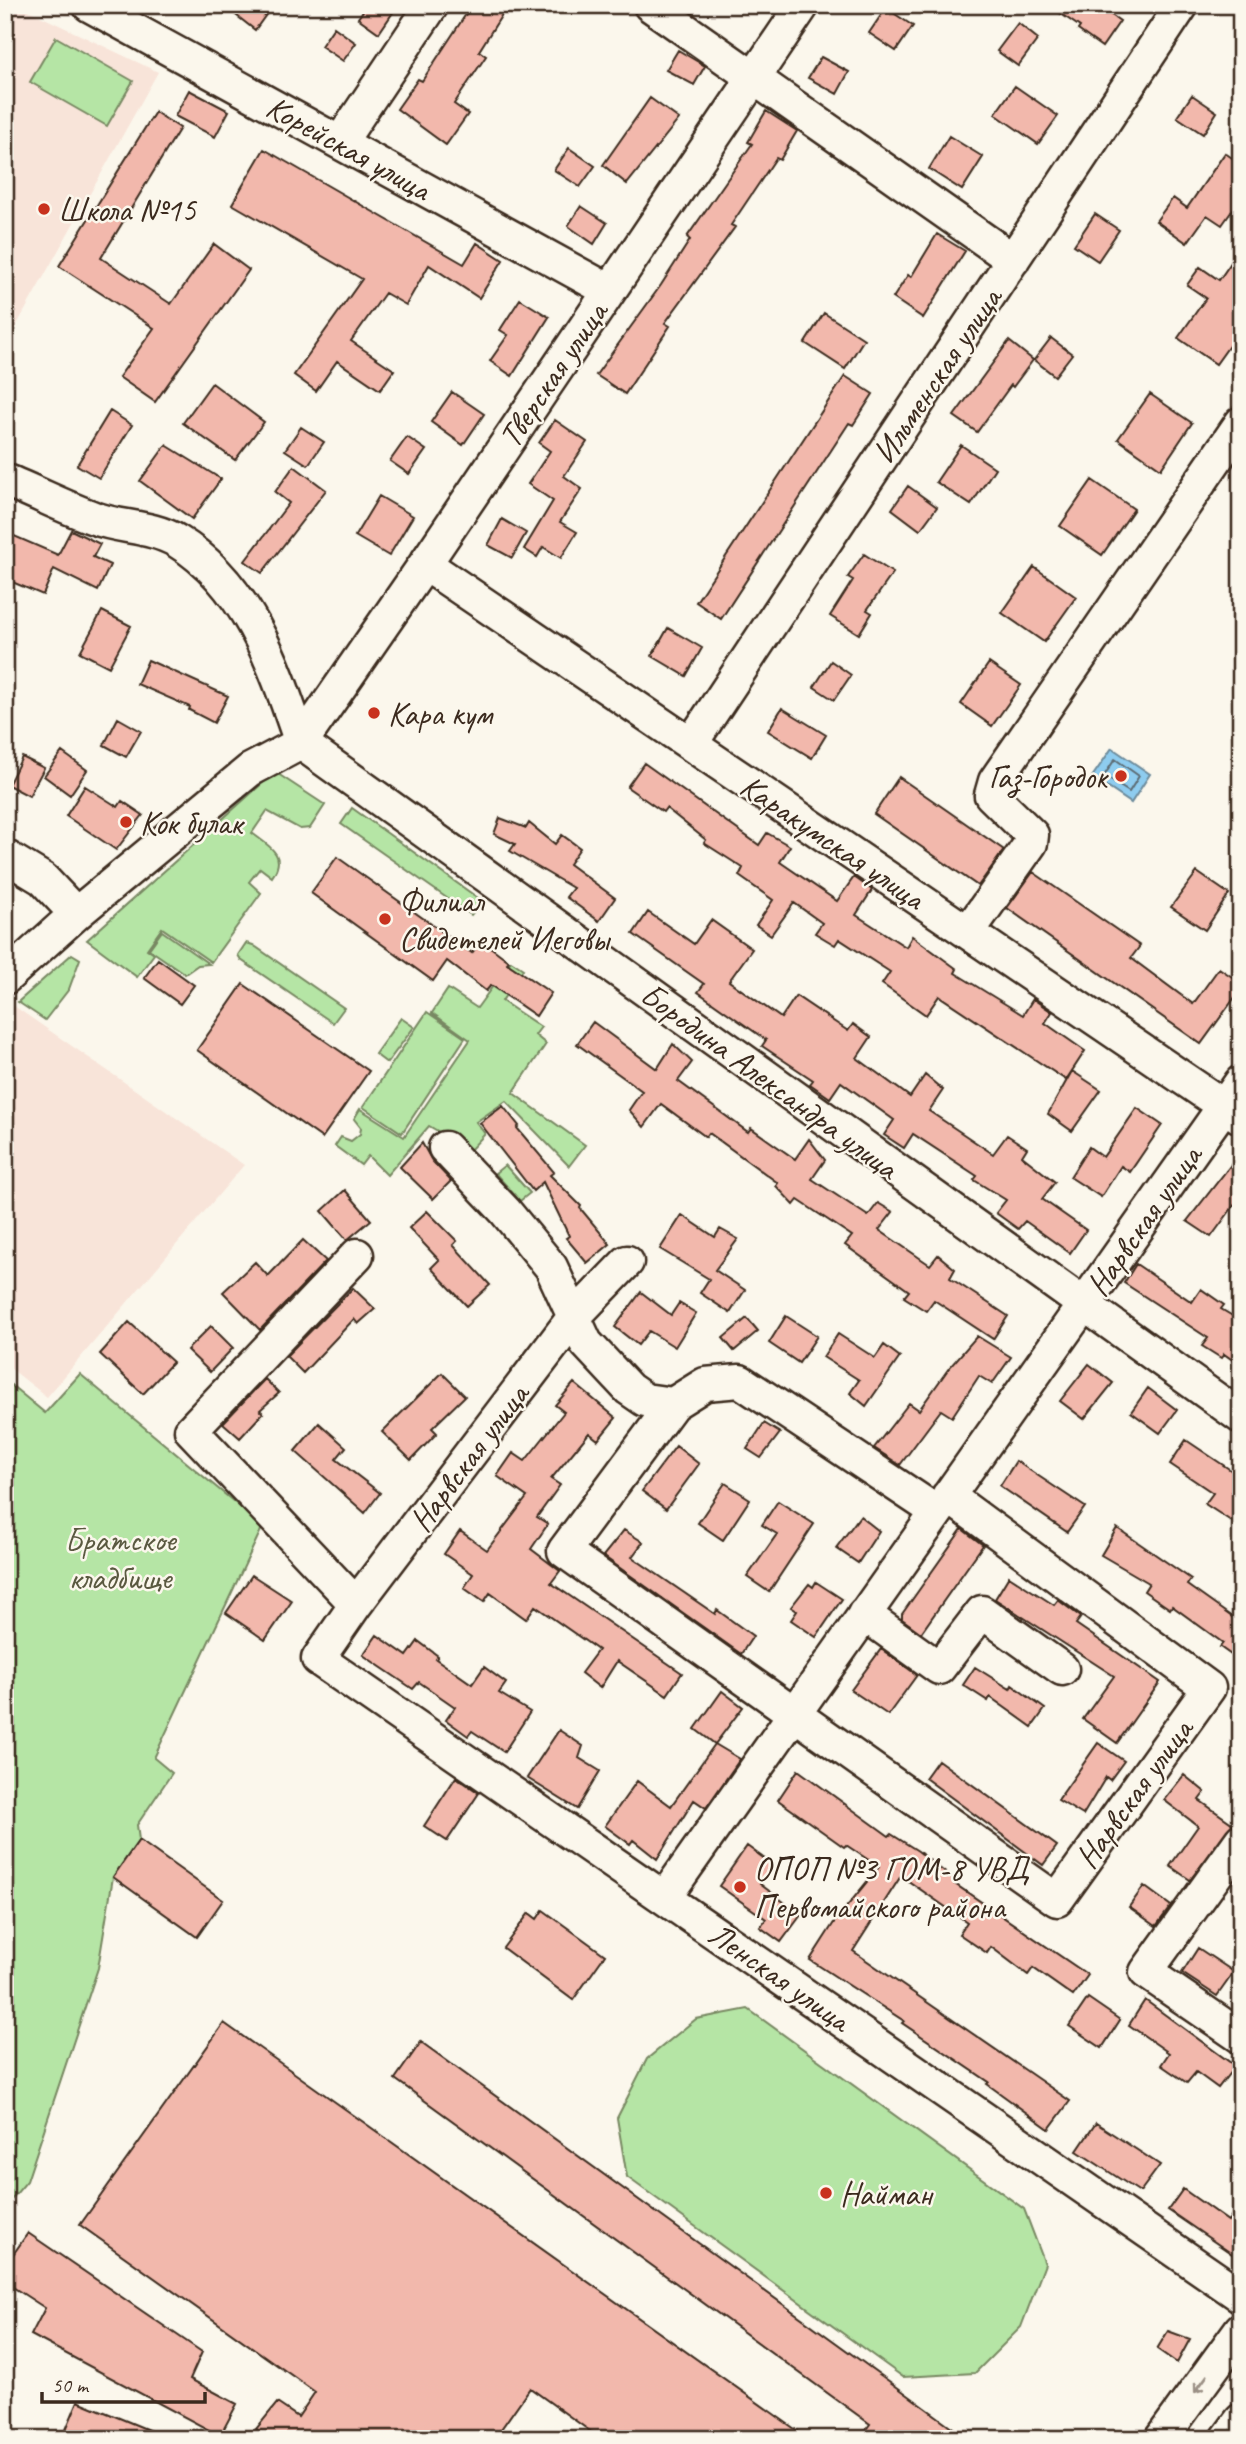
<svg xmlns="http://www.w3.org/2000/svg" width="1246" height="2444" font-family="Caveat,sans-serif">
<rect width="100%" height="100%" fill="#fbf7ec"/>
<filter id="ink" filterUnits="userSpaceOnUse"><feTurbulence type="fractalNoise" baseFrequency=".0143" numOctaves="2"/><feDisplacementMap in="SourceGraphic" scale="14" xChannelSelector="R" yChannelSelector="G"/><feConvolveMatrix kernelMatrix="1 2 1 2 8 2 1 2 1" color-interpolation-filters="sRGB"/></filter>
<g filter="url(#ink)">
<path fill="#f8e4d9" d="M5,5h12l141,67 -153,274z
M14,1006l230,159 -197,232 -42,-33v-353z"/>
<path fill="#b5e5a5" stroke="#788862" stroke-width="2" d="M56,37l77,44 -26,45 -77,-44z
M275,772l50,33 -15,23 -10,1 -33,-18 -15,22c17,13 36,22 20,44l-12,-9 -11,14 12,11 -50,69 -49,-34 -15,21 7,5 -17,23 -50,-37z
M352,808l130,93 -11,14 -130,-91z
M162,931l47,33 -11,1 -13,9 -36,-25z
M246,943l7,2 91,63 -11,15 -92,-63 -3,-5z
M72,954l8,5 -11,30 -24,31 -27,-18z
M511,961l12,8 -21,32 39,26 -6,8 11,9 -33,49 72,52 -16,21 -63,-65 -30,21 9,12 -15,16 -41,-24 -42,49 -19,-19 -7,9 -26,-19 6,-9 10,4 9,-7 1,-6 -7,-9 6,-10 44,28 66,-97 -38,-27 16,-24 29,19z
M427,1012l38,26 -63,95 -39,-26z
M401,1018l13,9 -27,36 -12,-9z
M505,1165l25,28 -10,8 -25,-28z
M80,1374l183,152 -109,232 18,15 -35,52 2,15 -26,37 -15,91 -71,213 -22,26v-827l40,33z
M748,2009l276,200 21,55 -24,63 -46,46 -72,4 -276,-200 -10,-59 30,-59 49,-40z"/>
<path fill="#8eccef" stroke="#6d8b9b" stroke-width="2" d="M1112,748l38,26 -19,29 -39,-26z"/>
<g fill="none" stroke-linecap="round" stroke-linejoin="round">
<path stroke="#5c6b72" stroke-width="2" d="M1115,759l24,17 -10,16 -25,-16z"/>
</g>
<path fill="#f2b8ac" stroke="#3b2a1e" stroke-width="2" d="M223,5h50l-18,25z
M367,5h31l-19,28 -21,-15z
M472,5h36l-29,46 7,5 -32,48 14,10 -22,31 -49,-36 21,-30 4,2z
M1048,5h49l23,16 -18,26 -24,-17 2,-3z
M886,8l27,18 -17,25 -27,-18z
M1018,23l20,16 -20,27 -21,-15z
M334,27l22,16 -13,18 -22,-15z
M678,50l27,16 -11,19 -28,-15z
M821,57l28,15 -12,22 -29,-16z
M1015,86l43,30 -20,28 -43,-30z
M189,90l40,21 -14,26 -40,-21z
M1192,95l25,17 -14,22 -26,-17z
M650,98l29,21 -52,65 -24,-19z
M766,111l31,20 -17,29 -4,-2 -45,67 4,2 -70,96 5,3 -45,68 -29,-19 65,-90 29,-45 -3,-3 65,-93 -4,-2z
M155,112l25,16 -79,130 70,46 43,-60 35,26 -94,132 -36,-25 35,-49 -95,-62z
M949,136l34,21 -21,33 -33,-21z
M569,148l26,18 -15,21 -26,-17z
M264,149l200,115 13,-21 26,17 -24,38 -50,-33 -23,40 -21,-12 -34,48 43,29 -14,20 -43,-29 -21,30 -22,-16 68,-96 -130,-75z
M1225,153l16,11v34l-19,27 -15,-10 -20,28 -31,-22 17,-23 14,10z
M581,206l26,17 -13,21 -26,-18z
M1095,214l24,16 -21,31 -24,-16z
M937,234l28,17 -42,67 -30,-20 15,-23 3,2z
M1241,248v81l-25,35 -38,-26 28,-40 -19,-13 13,-18 19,13z
M520,299l29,18 -37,59 -22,-15 18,-26 -8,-5z
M824,313l40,26 -19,30 -40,-26z
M1051,338l21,16 -17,22 -21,-16z
M1009,341l24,19 -20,27 -2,-2 -34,47 -23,-16z
M845,376l28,18 -20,31 -4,-2 -128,196 -25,-17z
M212,383l52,39 -29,38 -52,-37z
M452,392l32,22 -21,31 -32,-23z
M1150,394l42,29 -31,46 -43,-30z
M110,411l22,14 -33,53 -22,-13z
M555,420l32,22 -23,34 18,13 -22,33 17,10 -16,26 -18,-11 -6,10 -13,-8 29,-48 -25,-17 22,-33 -11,-8z
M301,427l23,15 -16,23 -23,-15z
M407,437l19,13 -17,24 -19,-13z
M166,445l55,34 -29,40 -52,-38z
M961,445l34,23 -24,37 -35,-23z
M294,466l32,24 -64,83 -17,-12 44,-58 -14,-11z
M1092,480l42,29 -32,46 -42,-29z
M908,486l29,21 -17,23 -28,-21z
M379,496l34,20 -24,40 -34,-20z
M502,519l24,14 -14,25 -24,-13z
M71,530l29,14 -7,13 17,8 -12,26 -44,-22 -11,26 -38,-16v-47l53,23z
M864,554l29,19 -26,37 5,3 -13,21 -29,-18 23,-36 -5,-3z
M1034,567l42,30 -32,45 -42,-29z
M102,611l29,15 -22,41 -29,-15z
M668,628l34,20 -16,28 -34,-20z
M148,660l80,36 -14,27 -25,-13 1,-3 -53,-23z
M831,661l20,14 -17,25 -20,-13z
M989,663l32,22 -29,41 -31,-22z
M782,708l44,27 -14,23 -44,-27z
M118,718l23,13 -15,26 -22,-12z
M62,752l25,18 -17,25 -26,-19z
M22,757l22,11 -15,28 -21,-11z
M644,763l115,82 8,-12 23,13 -10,16 57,39 17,-24 18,13 -16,25 50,32 6,-11 45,33 -2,4 68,42 10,-16 19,13 -7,11 40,28 -19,29 -127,-84 -13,19 -44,-31 8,-12 -51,-33 -4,6 -20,-12 7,-10 -28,-20 -23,32 -15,-10 17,-25 -34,-24 4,-8 -39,-25 2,-3 -40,-32 -3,4 -36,-25z
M899,777l105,73 -26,36 -104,-72z
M85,786l33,21 4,-6 21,14 -27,35 -50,-34z
M500,818l26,10 3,-5 26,21 7,-9 18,13 -11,16 46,34 -16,23 -33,-24 7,-9 -63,-37 5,-7 -21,-10z
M337,857l135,96 9,-13 28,21 -2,2 44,30 -15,23 -45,-31 -5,6 -39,-30 -14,20 -122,-88z
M1033,872l107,74 -9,12 62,46 26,-36 22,15v6l-40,55 -194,-136z
M1197,872l32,22 -24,36 -34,-23z
M648,912l46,32 17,-24 41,29 -23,32 52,37 15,-22 52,35 5,-7 18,13 -14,21 53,39 15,-22 18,15 -14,21 64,43 14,-19 20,13 -5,8 33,26 -13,17 44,31 -16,23 -45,-32 -7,8 -22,-16 10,-13 -32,-20 3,-4 -64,-42 -9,14 -20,-13 10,-15 -53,-38 -11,16 -20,-14 3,-4 -51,-34 4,-6 -68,-48 6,-8 -71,-50z
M158,959l36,26 -14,19 -36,-26z
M243,984l126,87 -47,67 -125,-88z
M593,1022l64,47 16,-25 19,18 -14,19 70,51 3,-4 44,31 14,-20 16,21 -13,19 56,37 10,-13 15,9 -14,18 51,35 8,-10 17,14 -5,9 58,38 -15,23 -59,-39 -8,11 -22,-14 5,-6 -64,-46 7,-9 -54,-36 -4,5 -18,-19 2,-3 -69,-50 -3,4 -45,-33 -17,23 -15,-17 13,-19 -65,-47z
M1072,1071l29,19 -29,41 -24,-17z
M503,1106l16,20 -2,2 37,44 -4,3 31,31 -1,2 30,36 -23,19 -21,-25 3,-2 -26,-54 -10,9 -53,-68z
M1137,1108l25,17 -32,47 -9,-6 -20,31 -31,-20 19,-30 14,10z
M422,1143l10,18 19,20 -18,18 -33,-32z
M1241,1152v44l-30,41 -24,-16z
M345,1190l26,30 -24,20 -25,-29z
M427,1211l30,30 -4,4 37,40 -23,21 -36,-38 8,-8 -30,-32z
M682,1215l33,22 5,-8 18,10 -23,31 30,20 -15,23 -30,-20 9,-14 -49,-30z
M303,1240l23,21 -66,69 -37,-38 32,-30 13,14z
M1136,1264l56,38 9,-13 23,16 -3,4 20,12v45l-17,-12 -3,4 -19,-12 6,-8 -84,-55z
M353,1288l22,21 -17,15 -4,-5 -51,54 -17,-17z
M641,1292l30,23 8,-12 17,10 -21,34 -26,-16 -11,14 -23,-18z
M786,1316l31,20 -18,27 -30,-20z
M747,1318l11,13 -24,20 -11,-13z
M129,1322l44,40 -30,32 -43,-40z
M211,1326l22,22 -23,24 -23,-22z
M838,1334l37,24 9,-13 16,12 -34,49 -16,-13 9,-13 -36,-23z
M977,1336l34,21 -19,27 -13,-8 -27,41 -11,-7 -41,55 -26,-17 35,-45 10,7 30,-42z
M1089,1364l24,19 -29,36 -24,-18z
M442,1373l23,23 -33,32 5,5 -26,27 -29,-28z
M265,1379l14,14 -19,17 3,3 -23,25 -17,-15z
M574,1383l42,35 -18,22 -9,-7 -38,46 9,6 -23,32 11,7 -17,25 29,22 -9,12 131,90 -15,22 -50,-34 -17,27 -19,-15 17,-23 -63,-44 -9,13 -36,-26 -6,9 -20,-14 9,-14 -29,-20 16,-23 27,19 40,-53 -30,-21 16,-23 12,8 39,-49 -9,-7z
M1148,1388l29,22 -17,23 -29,-21z
M319,1423l27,24 -10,12 44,34 -15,20 -70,-62z
M764,1423l16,10 -19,25 -14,-9z
M1186,1440l55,37v36l-7,10 -29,-19 8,-11 -43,-29z
M676,1446l23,18 -33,45 -24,-18z
M1016,1461l69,46 -18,25 -67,-46z
M725,1483l25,16 -27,41 -25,-17z
M778,1501l36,23 -45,68 -22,-15 30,-43 -15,-9z
M860,1516l19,15 -21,32 -22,-15z
M1117,1528l74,51 -4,6 52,37 2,-2v42l-21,-15 3,-4 -51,-37 -2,3 -26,-18 5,-8 -48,-28z
M962,1529l21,16 -62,88 -19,-14v-5z
M624,1530l19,12 -11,15 83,57 2,-4 36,26 -12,18 -138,-98z
M252,1575l40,26 -27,39 -39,-27z
M1009,1576l45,29 4,-5 23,17 -5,7 84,58 -43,61 -34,-24 31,-43 -119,-77z
M816,1582l26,17 -26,38 -25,-17 6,-9 -6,-4 18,-23 4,3z
M377,1635l30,21 11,-15 20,15 -2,3 36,25 12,-17 22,16 -7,10 31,19 -26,40 -32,-21 -4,5 -22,-16 9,-13 -36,-25 -6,7 -50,-34z
M881,1649l36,26 -29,40 -37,-25z
M975,1667l35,22 2,-4 33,24 -13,18 -42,-30 -2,4 -25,-16z
M722,1691l21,16 -28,37 -20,-15z
M559,1730l24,16 -4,12 21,13 -23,38 -50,-31z
M1098,1743l26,18 -14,19 -4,-3 -23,38 -25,-15z
M715,1744l25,15 -34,49 -12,-8 -37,59 -24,-19 -3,4 -25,-18 32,-45 34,25z
M938,1760l119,86 -14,19 -118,-87z
M798,1770l91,66 2,-2 27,17 39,31 -2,2 133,91 -15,21 -40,-28 -5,7 -37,-28 -4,6 -28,-19 8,-12 -66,-46 -48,75 217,150 -21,28 -62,-45 2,-2 -87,-59 2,-2 -94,-61 25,-39 44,-54 -33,-22 -2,2 -66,-47z
M1184,1775l21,17 -6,8 34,24 -43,56 -20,-14 28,-40 -34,-26z
M456,1777l23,16 -32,48 -23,-15z
M139,1840l84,60 -26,37 -84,-60z
M747,1846l26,19 -13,19 41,31 -20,27 -21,-15 6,-8 -47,-33z
M1144,1886l27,20 -15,20 -27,-19z
M543,1910l62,45 -32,45 -70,-52 26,-35 8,6z
M1198,1948l36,24 -17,24 -35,-23z
M1088,1998l32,22 -18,28 -33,-22z
M1145,2000l90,66 -17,22 -22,-16 -9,11 -26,-18 8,-12 -40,-28z
M224,2023l585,416h-208l-71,-51 -36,51h-225l-13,-10 21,-26 21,14 17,-25 -235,-167z
M421,2042l476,345 71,52h-109l11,-15 -475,-345z
M1096,2123l64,42 -20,27 -63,-41z
M1183,2189l45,32 13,-20v59l-73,-50z
M28,2233l174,119 -12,27 47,25 -17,32 -189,-101 14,-27 -40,-26v-16z
M1168,2331l22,8 -13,24 -20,-14z
M78,2401l90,37v1h-106z"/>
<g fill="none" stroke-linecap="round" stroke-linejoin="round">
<defs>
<path id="minor" d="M89,5l519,285
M650,5l363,255
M341,141l91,-136
M5,480c30,12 59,27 89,38 27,10 57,8 83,23 72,44 98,126 124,202
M425,564l815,553
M301,743l940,674
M691,744l491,-739
M5,856l38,23 33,35
M968,932l63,-89 1,-8 -41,-40 4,-14 246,-358
M5,978l71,-64 174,-144 51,-27 124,-179 378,-559
M445,1148l60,63 46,56 35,76 43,46 16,11 28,4
M627,1262l-53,55 -218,287 -38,55 923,637
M937,1512l-197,-131 -35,3 -32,20 -109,147 493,349 152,-212 -261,-192
M356,1604l-165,-174 166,-175
M864,1614l75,54 43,-56 80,57
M1241,1840l-95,132 95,65
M665,1897l576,-815
M1161,2439l80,-110
M1227,2439l14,-19"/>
</defs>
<use href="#minor" stroke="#3b2a1e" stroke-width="37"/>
<use href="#minor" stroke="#fbf7ec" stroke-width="32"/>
</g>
<defs><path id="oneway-shaft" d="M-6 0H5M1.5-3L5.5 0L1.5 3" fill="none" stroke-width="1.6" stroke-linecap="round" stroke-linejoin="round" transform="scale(1.75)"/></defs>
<use stroke="#9b9085" href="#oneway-shaft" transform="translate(1201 2384) rotate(126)"/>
</g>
<g fill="#c8321e" stroke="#fbf7ec" stroke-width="2.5">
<circle cx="44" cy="209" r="7"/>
<circle cx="374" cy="713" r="7"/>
<circle cx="1121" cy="776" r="7"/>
<circle cx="126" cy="822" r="7"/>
<circle cx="385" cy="919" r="7"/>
<circle cx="740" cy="1887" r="7"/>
<circle cx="826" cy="2193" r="7"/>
</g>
<g text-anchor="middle" stroke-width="5" stroke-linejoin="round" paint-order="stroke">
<g font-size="33" fill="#3b2a1e" stroke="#fbf7ec">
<text transform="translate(349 147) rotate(29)" y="12">Корейская улица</text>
<text transform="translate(552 374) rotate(-56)" y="12">Тверская улица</text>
<text transform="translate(936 375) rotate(-56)" y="12">Ильменская улица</text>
<text transform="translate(833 841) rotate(34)" y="12">Каракумская улица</text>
<text transform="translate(770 1080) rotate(36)" y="12">Бородина Александра улица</text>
<text transform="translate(1143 1220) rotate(-55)" y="12">Нарвская улица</text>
<text transform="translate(468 1457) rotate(-53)" y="12">Нарвская улица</text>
<text transform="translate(1133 1793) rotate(-54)" y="12">Нарвская улица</text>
<text transform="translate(780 1976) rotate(35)" y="12">Ленская улица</text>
</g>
<g font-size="33" fill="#3b2a1e" stroke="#fbf7ec" text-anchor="start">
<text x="58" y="221">Школа №15</text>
<text x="388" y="725">Кара кум</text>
<text x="1107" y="788" text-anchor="end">Газ-Городок</text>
<text x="140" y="834">Кок булак</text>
<text x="399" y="912">Филиал<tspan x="399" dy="38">Свидетелей Иеговы</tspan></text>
<text x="754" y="1880">ОПОП №3 ГОМ-8 УВД<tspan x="754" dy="38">Первомайского района</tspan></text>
<text x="840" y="2205">Найман</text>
</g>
<g font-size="33" fill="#5a5940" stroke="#fbf7ec">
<text x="120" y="1551">Братское<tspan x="120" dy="38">кладбище</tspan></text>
</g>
</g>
<rect width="1246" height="2444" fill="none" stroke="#fbf7ec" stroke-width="28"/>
<rect x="14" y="14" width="1218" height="2416" fill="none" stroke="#3b2a1e" stroke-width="2.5" filter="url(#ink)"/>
<path d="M42 2392v10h163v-10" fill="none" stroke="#3b2a1e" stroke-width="3.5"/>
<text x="52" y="2392" font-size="21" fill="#3b2a1e" stroke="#fbf7ec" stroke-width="5" paint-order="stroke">50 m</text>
</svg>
